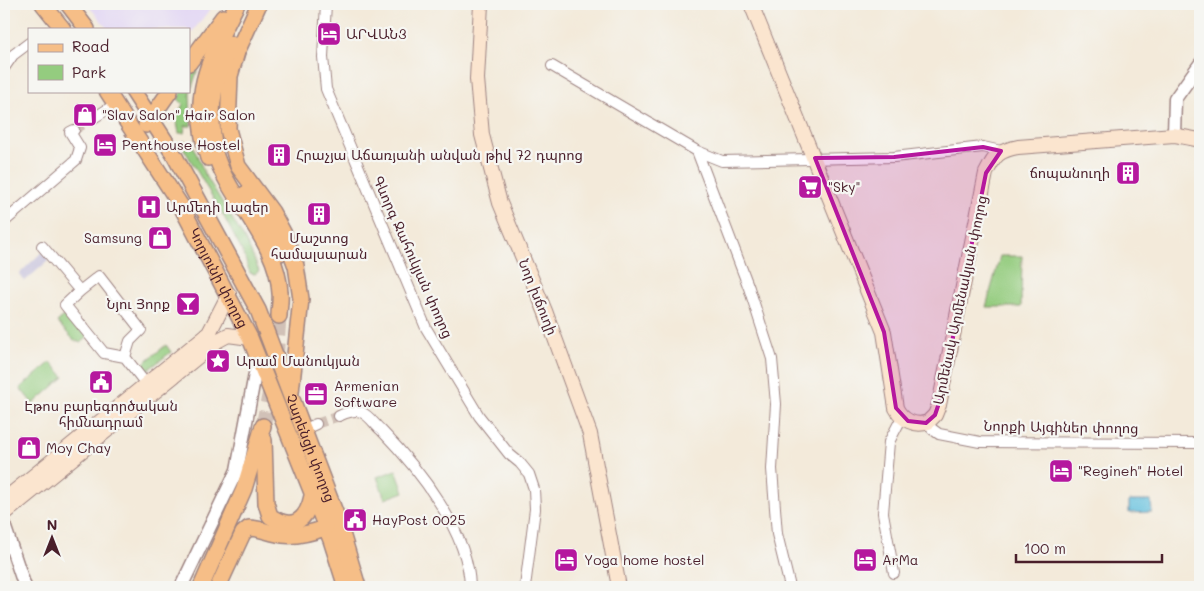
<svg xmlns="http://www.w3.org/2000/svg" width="1204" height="591" font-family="Mali,'Noto Sans Armenian',sans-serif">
<rect width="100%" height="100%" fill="#f6f6f2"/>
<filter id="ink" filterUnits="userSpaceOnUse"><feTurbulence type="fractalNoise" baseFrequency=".02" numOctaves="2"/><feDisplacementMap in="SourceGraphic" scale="10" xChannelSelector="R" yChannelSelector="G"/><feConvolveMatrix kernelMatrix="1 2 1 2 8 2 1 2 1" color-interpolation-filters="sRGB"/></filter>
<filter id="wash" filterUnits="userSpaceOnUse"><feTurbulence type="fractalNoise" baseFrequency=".0096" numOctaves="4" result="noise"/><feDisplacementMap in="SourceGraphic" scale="20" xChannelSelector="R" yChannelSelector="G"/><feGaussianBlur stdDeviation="1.12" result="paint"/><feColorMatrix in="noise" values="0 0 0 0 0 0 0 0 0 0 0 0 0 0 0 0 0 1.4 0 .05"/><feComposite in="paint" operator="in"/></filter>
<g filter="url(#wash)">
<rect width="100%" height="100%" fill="#f3eada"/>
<path fill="#e1d4f4" d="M87,4h127l-25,32v-7h-81z"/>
<path fill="#c5c0db" d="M42,252l7,8 -24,21 -6,-7z"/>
<path fill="#94cc7f" stroke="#6f7655" d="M203,53l-13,40 1,33h-6l-1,7h-5l-3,-15 7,-14 -5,-5 4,-8h7v-12z
M184,141l3,1 1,6 5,-2 12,28 42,69 12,28 -4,3 -5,-1 -7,-20 -20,-38 -42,-71z
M1000,256h22l-1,51h-35z
M66,314l22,23 -7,6 -7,-3 -17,-18z
M166,345l5,7 -27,21 -5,-6z
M51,362l13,15 -31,27 -13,-16z
M396,470l8,22 -19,7 -8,-22z"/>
<path fill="#60bfde" stroke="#556f84" d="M1129,501h22l1,11 -23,1z"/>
</g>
<g filter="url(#ink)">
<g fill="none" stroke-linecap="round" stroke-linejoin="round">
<path stroke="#d1c1b7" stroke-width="10" stroke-dasharray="10 5" stroke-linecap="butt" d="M74,130l18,-11
M316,424l23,-8"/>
<path stroke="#d1c1b7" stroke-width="15" stroke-dasharray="15 8" stroke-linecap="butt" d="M263,426l13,-65 3,-45"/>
<defs>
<path id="minor" d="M326,4l-3,53 3,32 100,239 53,88 30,38 11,9 9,11 5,15 1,20 -10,78
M552,66l145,85 25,10 172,-4 89,-10 18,4
M4,68l9,-13 16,-12
M92,119l24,-15
M697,151l52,137 23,71 4,45 -4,65 5,65 13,53
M4,222l72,-62 4,-12 -10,-16 4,-2
M42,246l38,45 -15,14 39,48 21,4
M80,291l19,-15 42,54 -11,11 -5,16 21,27
M339,416c7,-3 15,-7 22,-4 8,3 14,13 20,18 37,38 88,102 89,157
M928,422l4,7 7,5 41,8 220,1
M303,430l13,-6
M894,573l-11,-60 6,-71 13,-25"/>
<path id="tertiary" d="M1174,135l1,-36 25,-35
M4,525l21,62
M181,587l56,-117 21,-112"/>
<path id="secondary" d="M481,4l-4,75 5,56 18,68 45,108 45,123 29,153
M751,4l133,328 12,76c6,12 19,19 32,14l7,-7 4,-10 47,-232c9,-18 12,-22 32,-26l156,-12 26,5
M4,500l205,-167 20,-39
M4,514l213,-173 11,-6 22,3"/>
<g id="primary">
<path d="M43,4l20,25"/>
<path d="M68,4l19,25"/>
<path d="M258,6l-21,46 -7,24 -2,53 10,37 34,46 12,22 12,32 5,33 -10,93"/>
<path d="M231,44c-15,33 -22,56 -18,92 1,8 1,16 4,23 16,45 61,84 63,134 1,7 -1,15 -1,23"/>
<path d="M189,63l34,-46"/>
<path id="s1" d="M107,91l74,115 69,132 81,202 15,47"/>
<path id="s2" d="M133,91l40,62 85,157 80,210 20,67"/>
<path d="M146,125l24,-34"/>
<path d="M208,158c-19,-63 1,-99 29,-154"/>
<path d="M245,194l23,33 12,26"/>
<path d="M264,440l2,63 4,13c23,16 37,4 42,-20"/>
<path d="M201,587l43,-98 19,-63"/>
<path d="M218,587l25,-54 6,-5c10,0 18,4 28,6 15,4 34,-1 48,-6"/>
</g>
</defs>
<use href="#minor" stroke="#9e8482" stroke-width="12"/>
<use href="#tertiary" stroke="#9e8482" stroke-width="15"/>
<use href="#secondary" stroke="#9e8482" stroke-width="16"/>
<use href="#primary" stroke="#9e8482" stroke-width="18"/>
<use href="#minor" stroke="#fff" stroke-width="10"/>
<use href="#tertiary" stroke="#fff" stroke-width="12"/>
<use href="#secondary" stroke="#fbe5cf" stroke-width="14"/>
<use href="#primary" stroke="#f6be87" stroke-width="15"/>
</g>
</g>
<path fill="#b5179e" fill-opacity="0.2" stroke="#b5179e" stroke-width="4" stroke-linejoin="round" d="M983,147l18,4 -15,22 -45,224 -6,18 -9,8 -18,-2 -12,-13 -12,-76 -69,-174 79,-1z"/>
<defs>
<symbol id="hotel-square" viewBox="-11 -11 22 22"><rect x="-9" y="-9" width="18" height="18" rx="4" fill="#b5179e" stroke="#f6f6f2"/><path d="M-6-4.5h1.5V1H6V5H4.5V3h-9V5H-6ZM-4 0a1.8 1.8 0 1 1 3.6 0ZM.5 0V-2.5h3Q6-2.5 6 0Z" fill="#fff"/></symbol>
<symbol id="shop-square" viewBox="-11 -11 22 22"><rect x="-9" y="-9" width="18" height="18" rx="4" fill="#b5179e" stroke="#f6f6f2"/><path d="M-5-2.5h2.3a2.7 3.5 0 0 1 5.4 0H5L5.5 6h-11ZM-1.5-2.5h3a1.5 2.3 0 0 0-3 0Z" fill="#fff"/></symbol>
<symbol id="building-square" viewBox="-11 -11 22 22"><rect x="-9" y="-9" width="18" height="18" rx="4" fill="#b5179e" stroke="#f6f6f2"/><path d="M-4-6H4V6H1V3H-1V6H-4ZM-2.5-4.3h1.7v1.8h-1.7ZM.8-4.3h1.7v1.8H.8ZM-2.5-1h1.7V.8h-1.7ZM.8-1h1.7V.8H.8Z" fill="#fff"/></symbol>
<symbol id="supermarket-square" viewBox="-11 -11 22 22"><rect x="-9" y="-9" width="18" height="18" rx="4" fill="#b5179e" stroke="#f6f6f2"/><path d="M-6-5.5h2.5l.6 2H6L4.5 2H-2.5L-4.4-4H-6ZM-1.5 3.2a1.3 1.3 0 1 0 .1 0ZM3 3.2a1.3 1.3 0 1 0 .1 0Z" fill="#fff"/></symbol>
<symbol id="hospital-square" viewBox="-11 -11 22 22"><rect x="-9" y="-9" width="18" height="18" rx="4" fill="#b5179e" stroke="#f6f6f2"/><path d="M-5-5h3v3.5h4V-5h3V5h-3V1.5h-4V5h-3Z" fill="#fff"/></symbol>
<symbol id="bar-square" viewBox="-11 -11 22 22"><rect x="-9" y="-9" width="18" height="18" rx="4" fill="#b5179e" stroke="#f6f6f2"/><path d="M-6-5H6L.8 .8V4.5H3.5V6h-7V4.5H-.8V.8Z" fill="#fff"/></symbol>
<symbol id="sight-square" viewBox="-11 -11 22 22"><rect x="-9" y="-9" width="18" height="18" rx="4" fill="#b5179e" stroke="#f6f6f2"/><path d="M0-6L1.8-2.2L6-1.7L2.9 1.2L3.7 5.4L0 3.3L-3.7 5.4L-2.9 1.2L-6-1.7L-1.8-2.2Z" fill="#fff"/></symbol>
<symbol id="civic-square" viewBox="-11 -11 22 22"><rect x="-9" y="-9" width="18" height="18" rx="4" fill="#b5179e" stroke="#f6f6f2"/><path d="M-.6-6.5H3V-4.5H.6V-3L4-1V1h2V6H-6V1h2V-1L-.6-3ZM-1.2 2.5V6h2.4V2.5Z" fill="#fff"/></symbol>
<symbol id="office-square" viewBox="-11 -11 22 22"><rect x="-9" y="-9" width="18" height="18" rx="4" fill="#b5179e" stroke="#f6f6f2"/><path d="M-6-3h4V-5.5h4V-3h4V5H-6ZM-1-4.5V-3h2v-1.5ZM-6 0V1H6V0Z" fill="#fff"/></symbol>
</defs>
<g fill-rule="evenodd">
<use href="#hotel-square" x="315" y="20" width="28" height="28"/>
<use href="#shop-square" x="71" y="101" width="28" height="28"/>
<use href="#hotel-square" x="91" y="131" width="28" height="28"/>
<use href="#building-square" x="265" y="141" width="28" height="28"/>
<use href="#building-square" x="1114" y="159" width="28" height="28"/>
<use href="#supermarket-square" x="796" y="173" width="28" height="28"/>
<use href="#hospital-square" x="135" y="193" width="28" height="28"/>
<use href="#building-square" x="305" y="200" width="28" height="28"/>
<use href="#shop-square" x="146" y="224" width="28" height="28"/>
<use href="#bar-square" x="174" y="290" width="28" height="28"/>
<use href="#sight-square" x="204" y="347" width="28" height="28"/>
<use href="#civic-square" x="87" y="368" width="28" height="28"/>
<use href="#office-square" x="302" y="380" width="28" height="28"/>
<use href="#shop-square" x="15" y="434" width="28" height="28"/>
<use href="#hotel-square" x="1047" y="457" width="28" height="28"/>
<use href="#civic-square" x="341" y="506" width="28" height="28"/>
<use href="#hotel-square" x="552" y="546" width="28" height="28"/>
<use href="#hotel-square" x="851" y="546" width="28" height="28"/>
</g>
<g text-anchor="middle" stroke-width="4.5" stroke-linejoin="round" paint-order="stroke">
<g font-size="14" fill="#4a1f2b" stroke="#f6f6f2" text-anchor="start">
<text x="346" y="39">ԱՐՎԱՆ3</text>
<text x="102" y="120">"Slav Salon" Hair Salon</text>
<text x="122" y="150">Penthouse Hostel</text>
<text x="296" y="160">Հրաչյա Աճառյանի անվան թիվ 72 դպրոց</text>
<text x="1110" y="178" text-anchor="end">ճոպանուղի</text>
<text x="828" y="192">"Sky"</text>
<text x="166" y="212">Արմեդի Լազեր</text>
<text x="142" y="243" text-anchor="end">Samsung</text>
<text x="319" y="243" text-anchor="middle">Մաշտոց<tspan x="319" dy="16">համալսարան</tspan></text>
<text x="170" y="309" text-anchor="end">Նյու Յորք</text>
<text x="236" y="366">Արամ Մանուկյան</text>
<text x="334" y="391">Armenian<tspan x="334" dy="16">Software</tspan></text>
<text x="101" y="411" text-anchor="middle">Էթոս բարեգործական<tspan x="101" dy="16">հիմնադրամ</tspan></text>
<text x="46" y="453">Moy Chay</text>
<text x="1078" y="476">"Regineh" Hotel</text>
<text x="372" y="525">HayPost 0025</text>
<text x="584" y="565">Yoga home hostel</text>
<text x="882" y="565">ArMa</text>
</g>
<g font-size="14" fill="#4a1f2b" stroke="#f6f6f2">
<text transform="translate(413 257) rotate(66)" y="5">Գևորգ Ջահուկյան փողոց</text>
<text dy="5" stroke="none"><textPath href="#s1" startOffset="218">Կորյունի փողոց</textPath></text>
<text transform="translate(538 297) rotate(68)" y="5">Նոր խճուղի</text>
<text transform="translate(960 300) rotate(-78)" y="5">Արմենակ Արմենակյան փողոց</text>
<text transform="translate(1061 427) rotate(1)" y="5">Նորքի Այգիներ փողոց</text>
<text dy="5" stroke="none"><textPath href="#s2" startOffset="400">Չարենցի փողոց</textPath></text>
</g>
</g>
<rect width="1204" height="591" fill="none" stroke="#f6f6f2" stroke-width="20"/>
<rect x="28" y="28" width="162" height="65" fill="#f6f6f2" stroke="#b1a0a2"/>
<rect x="38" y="44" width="25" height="8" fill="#f6be87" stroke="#b1a0a2"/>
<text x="72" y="52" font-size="15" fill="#4a1f2b">Road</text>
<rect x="38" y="65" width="25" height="15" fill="#94cc7f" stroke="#b1a0a2"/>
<text x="72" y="78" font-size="15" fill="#4a1f2b">Park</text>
<g transform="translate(52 538)" stroke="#f6f6f2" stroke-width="4" paint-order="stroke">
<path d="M0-4L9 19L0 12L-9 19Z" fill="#4a1f2b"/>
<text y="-8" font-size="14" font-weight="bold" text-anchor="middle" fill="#4a1f2b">N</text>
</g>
<path d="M1016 554v8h146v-8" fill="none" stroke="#4a1f2b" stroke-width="2.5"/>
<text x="1024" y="554" font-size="15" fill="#4a1f2b" stroke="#f6f6f2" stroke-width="4" paint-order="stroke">100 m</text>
</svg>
